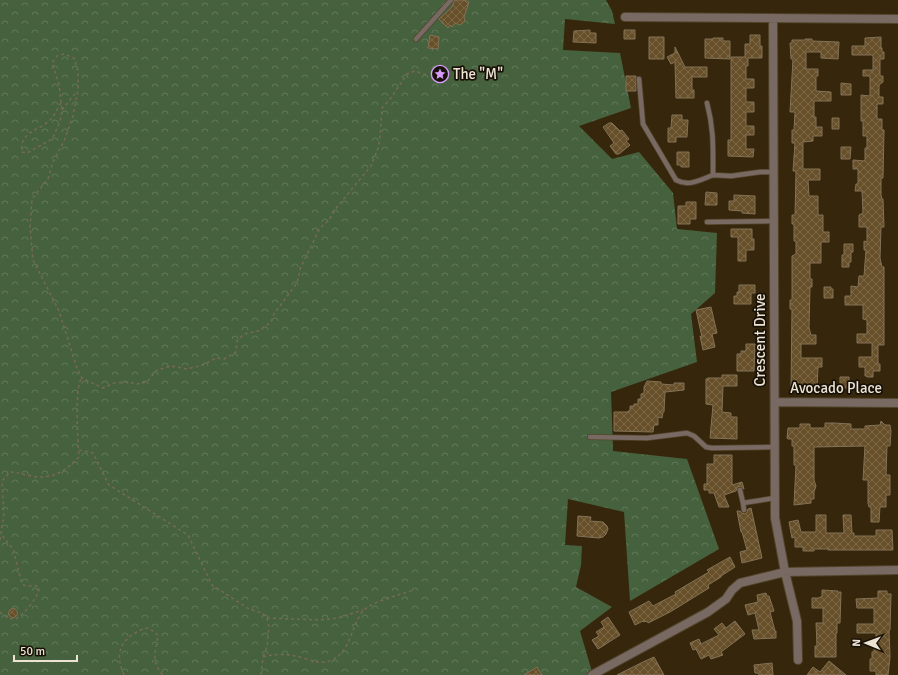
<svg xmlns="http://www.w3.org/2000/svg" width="898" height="675" font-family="Signika,sans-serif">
<defs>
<pattern id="forest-crowns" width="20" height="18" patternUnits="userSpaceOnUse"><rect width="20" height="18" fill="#46613e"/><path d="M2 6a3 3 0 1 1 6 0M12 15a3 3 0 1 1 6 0" fill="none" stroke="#617859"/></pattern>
<pattern id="building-cross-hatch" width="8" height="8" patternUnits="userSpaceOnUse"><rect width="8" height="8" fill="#675029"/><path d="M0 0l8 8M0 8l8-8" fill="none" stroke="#7d6947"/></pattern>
</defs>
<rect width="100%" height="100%" fill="#36270c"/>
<path fill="url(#forest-crowns)" d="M0,0h606l6,11 3,13 -50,-5 -2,31 57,3 11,55 -52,18 33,33 27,-7 34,41 4,36 40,4 -2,60 -24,21 6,48 -86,30 2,59 74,8 32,90 -89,52 -6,-89 -56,-13 -3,46 17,1 -1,19 -5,22 36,20 -32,24 13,44h-593z"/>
<path fill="url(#building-cross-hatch)" stroke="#837256" d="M455,0h9l5,2 -5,15 1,4 -5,4 -5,-2 -3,4 -2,-2 -2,3 -9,-9 13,-12z
M590,30v3h6v10l-23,-1 1,-11z
M624,30h11v9h-11z
M430,35l9,2 -1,12 -10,-1z
M750,35h10v11h2v12h-14v8h-2v13h8v9h-8v14h8v10h-8v14h8v9h-8v14h8l-1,8 -25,-1v-16h3v-83h14v-13h5z
M649,37h15v22h-15z
M881,37v11h1v4h2v7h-4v17h3v6l-4,3v12h4v7h-6v15h5v11h2l-1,48h-2v17l1,4h1l1,28h-3l-1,31 2,9h2v78h-6v19h2v7h-7v6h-6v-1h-2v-9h-6v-10h13v-14h-15v-9h10v-14l-4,-1v-14h-18v-9h6v-10l7,1 1,-11h5l2,-26h-2v-9l3,1v-15h-8v-12l4,-2 -1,-22h-7l1,-7h2v-15h-5v-9l12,1v-13h2v-12h-4v-15h-2v-26l9,1v-20h-7v-6h10v-15h-21v-9h13v-8z
M713,38h10v3h7v18l-25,-1v-19h8z
M805,39h7v2l27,1 -1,17 -17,-1v-6h-15v17h12v7h-2v15l15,1v9h-17v16h2v10h6v9h-9v5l-10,1v27h17v11h-12l1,16h9v19h5v17h6v10h-8v21h-11v16h2v8h-2l-1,41 2,7h5v9h-15v14h21v9h-4l-1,22 -26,1 1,-81h-2v-9h2v-44l4,-2v-13h-2v-17h-2v-9h3l1,-44h-3l2,-28h-3v-13h2l1,-18h-5l3,-53h-2l-1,-16h2v-3h13z
M675,47l10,20h22v10h-15v13h2v8h-18l-1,-36 -4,2 -4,-7 8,-4z
M626,76h10v15h-10z
M841,83l10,1v11h-10z
M672,115h10v5h6l-1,17h-11v5h-8v-14h3z
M832,118h7v11h-7z
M609,123h3l8,8 2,-1 7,9 -3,2 4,4 -11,9h-3l-6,-8 4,-3 -11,-16z
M841,147h10l-1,12h-9z
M677,152h12v15h-8v-2h-4z
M706,192l11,1v12h-12z
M734,195l21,1v18l-13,-1v-2l-13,-1v-9h5z
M686,202h10v17h-6v5h-12v-18h8z
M731,229h21v10h2v11h-8v11h-8v-24h-7z
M844,244h9v8h-2v10h-2v5h-7v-12h2z
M739,285h16v8h-4v11h-17v-8h3v-4h2z
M824,287h7v2h2v9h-9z
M711,307l6,26 -5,1 3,13 -12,3 -3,-14 2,1 -6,-27z
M746,344h9l-1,27h-17v-17h4v-3h5z
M722,375h15v11h-14l-1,26 9,1v4h6v22l-27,-1 3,-33 -7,-1v-25l2,-1h14z
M840,377h9v11h-9z
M647,381l14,1v2l13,1v-2h10v7l-19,2 -1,20h-1l-1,6 -4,-1v8h-4l-1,7 -39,-1v-19h14v-1h2v-5h4v-2h4v-5h3v-5l3,-1v-6z
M881,421l4,4h5l1,6 -1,15h-3l-1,29h4v20h-4v12h-6l-1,15h-8v-15h-2l-1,-4v-23h-5l2,-34 -51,1v33l2,6 -2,6v7h-3v4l-17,2 2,-40h-2v-19h-2v-7h-4l-1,-1 1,-10h12v-4h10v4h15v-5h9l17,1v5h14v-3l15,-1z
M714,455h18v30l10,-3 2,7 -5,-3 -2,3 -1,2 -12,4 5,12h-10l-5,-14h-5v-3h-5v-6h3v-20h7z
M751,508l11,50 -20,5 -2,-11 7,-2 -5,-18h-1l-4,-21h3l2,2 3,1 2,-2 1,-3z
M816,515h10v18h18l-1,-18h8l1,18h2v3h22v-6h16l1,20h-65v-1h-14v2h-11v-4h-8v-10l-3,1 -3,-16 9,-2 3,12h15z
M578,516l13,1 -1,4 13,1 4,4 1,3 -2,5 -3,3 -4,1 -22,-2z
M730,557l5,10 -14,9v1l-13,8 1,3 -39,24 -22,11 -1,-2 -3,1 -1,-1 -8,4 -6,-13 20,-11 4,5 23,-12 -1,-2 34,-20 -2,-2z
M822,590l16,1 -1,1h4l-1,31h-3v10h-1v24h-21v-11h2l-1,-23h7v-15h-11v-10h7l1,-1h2z
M878,591h9v3h4l-1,36h-1l1,27 -2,18h-12v-4h-6v-12h2v-7h2v-5h2v-14h-19v-9h17v-16h-17l-1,-9 22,-1z
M766,593l1,3h2l5,15 -4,1 5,19h1v7l-22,1 -2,-9h7l-4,-17 -7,2 -3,-10 13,-3 -1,-7z
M8.5 613a4.5 4.5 0 1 1 9 0a4.5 4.5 0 1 1-9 0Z
M608,617l12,18 -22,14 -6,-9 7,-4 -3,-4 8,-5 -3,-5z
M735,621l10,13 -24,18 2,3 -12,4 -2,-4 -8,4 -5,-10 -3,1 -3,-7 9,-4 2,5 18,-9 -5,-6 8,-6 4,5z
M654,657l10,18h-47l26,-13z
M829,661l17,14h-39l6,-8 7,5z
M772,663l1,12h-14l-1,-2h-3l-1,-8z
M537,667l5,8h-18z"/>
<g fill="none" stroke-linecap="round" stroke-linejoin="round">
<defs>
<path id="lane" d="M416,39l35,-39
M639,79l4,45 33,56c13,7 24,0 37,-5
M707,103c7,26 6,45 6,72l18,1 29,-4h14
M707,222l67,-1
M590,437l57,1 40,-5 7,3 12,11 6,1 63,-1
M740,490l3,13
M744,510l-1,-7 32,-5"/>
<path id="street" d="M625,17l273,2
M773,18l2,500 10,54 12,49 1,39
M775,402l123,1
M592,675l116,-63 18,-13 6,-9 8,-7 45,-11 113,-2"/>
</defs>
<use href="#lane" stroke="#53452c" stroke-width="6"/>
<use href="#street" stroke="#53452c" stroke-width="10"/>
<path stroke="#776a53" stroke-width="1.5" stroke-dasharray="3 3" stroke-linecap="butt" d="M61,103c-4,6 -7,14 -12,18 -11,10 -30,11 -27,31l5,1 25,-14 8,-17 2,-12 -3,-26 -7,-21 5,-7 7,-2 10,4 4,13v19l-5,26 -9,25 -11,21 -5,17 -16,20 -2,28 3,33 26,51 18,57 5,10 21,10 11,-5 15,-1 8,2 10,-2 10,-12 14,-4 16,3 16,-4 13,-7 8,1 12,-7 1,-11 7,-7 14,-3 13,-9 3,-8 23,-31 3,-14 20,-41 9,-8 8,-13 34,-41 7,-18 2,-10 2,-30 9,-10 16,-24 8,-3 12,4
M62,110l15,-19
M79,450l14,3 16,32 79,50 24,50 37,24 13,4 5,5 2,9 -2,20 -4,10
M0,540l4,-25 -2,-34 8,-9c8,0 14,3 22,4 19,4 34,-5 47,-19 -1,-13 -5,-72 3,-79
M0,612c4,3 8,8 15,7 7,-2 24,-23 24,-30l-1,-3h-12l-4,-2 -9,-35 -12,-15
M267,618l53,2 18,-2 25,-8
M124,675c-7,-16 -7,-29 8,-40 5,-3 11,-7 17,-7l9,7c-2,17 -8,26 5,40
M261,675l2,-18c14,-4 26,-3 40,1 11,3 18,7 29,2 19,-9 19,-34 31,-49 6,-8 38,-17 48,-20"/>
<use href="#lane" stroke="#786a63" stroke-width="4.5"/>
<use href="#street" stroke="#786a63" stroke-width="8"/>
</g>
<defs>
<symbol id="sight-ring" viewBox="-11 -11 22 22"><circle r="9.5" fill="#181107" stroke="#d79bf9" stroke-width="1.5"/><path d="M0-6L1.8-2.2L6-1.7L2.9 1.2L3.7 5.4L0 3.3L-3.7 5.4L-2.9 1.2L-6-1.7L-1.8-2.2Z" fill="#d79bf9"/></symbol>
</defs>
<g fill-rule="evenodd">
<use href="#sight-ring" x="430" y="64" width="20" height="20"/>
</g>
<g text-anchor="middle" stroke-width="3.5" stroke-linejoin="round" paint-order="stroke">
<g font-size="15" fill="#ece3d3" stroke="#181107" text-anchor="start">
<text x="453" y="79">The "M"</text>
</g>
<g font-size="15" fill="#ece3d3" stroke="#181107">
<text transform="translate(760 340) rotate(-90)" y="5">Crescent Drive</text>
<text x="836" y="393">Avocado Place</text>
</g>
</g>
<g transform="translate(866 643) rotate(271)" stroke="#181107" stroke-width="3" paint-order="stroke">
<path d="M0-3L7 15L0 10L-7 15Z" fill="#ece3d3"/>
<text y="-6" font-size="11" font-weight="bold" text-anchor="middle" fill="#ece3d3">N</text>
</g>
<path d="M14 655v6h63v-6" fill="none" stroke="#ece3d3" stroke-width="2"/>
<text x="20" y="655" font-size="12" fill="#ece3d3" stroke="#181107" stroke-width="3" paint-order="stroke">50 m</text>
</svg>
